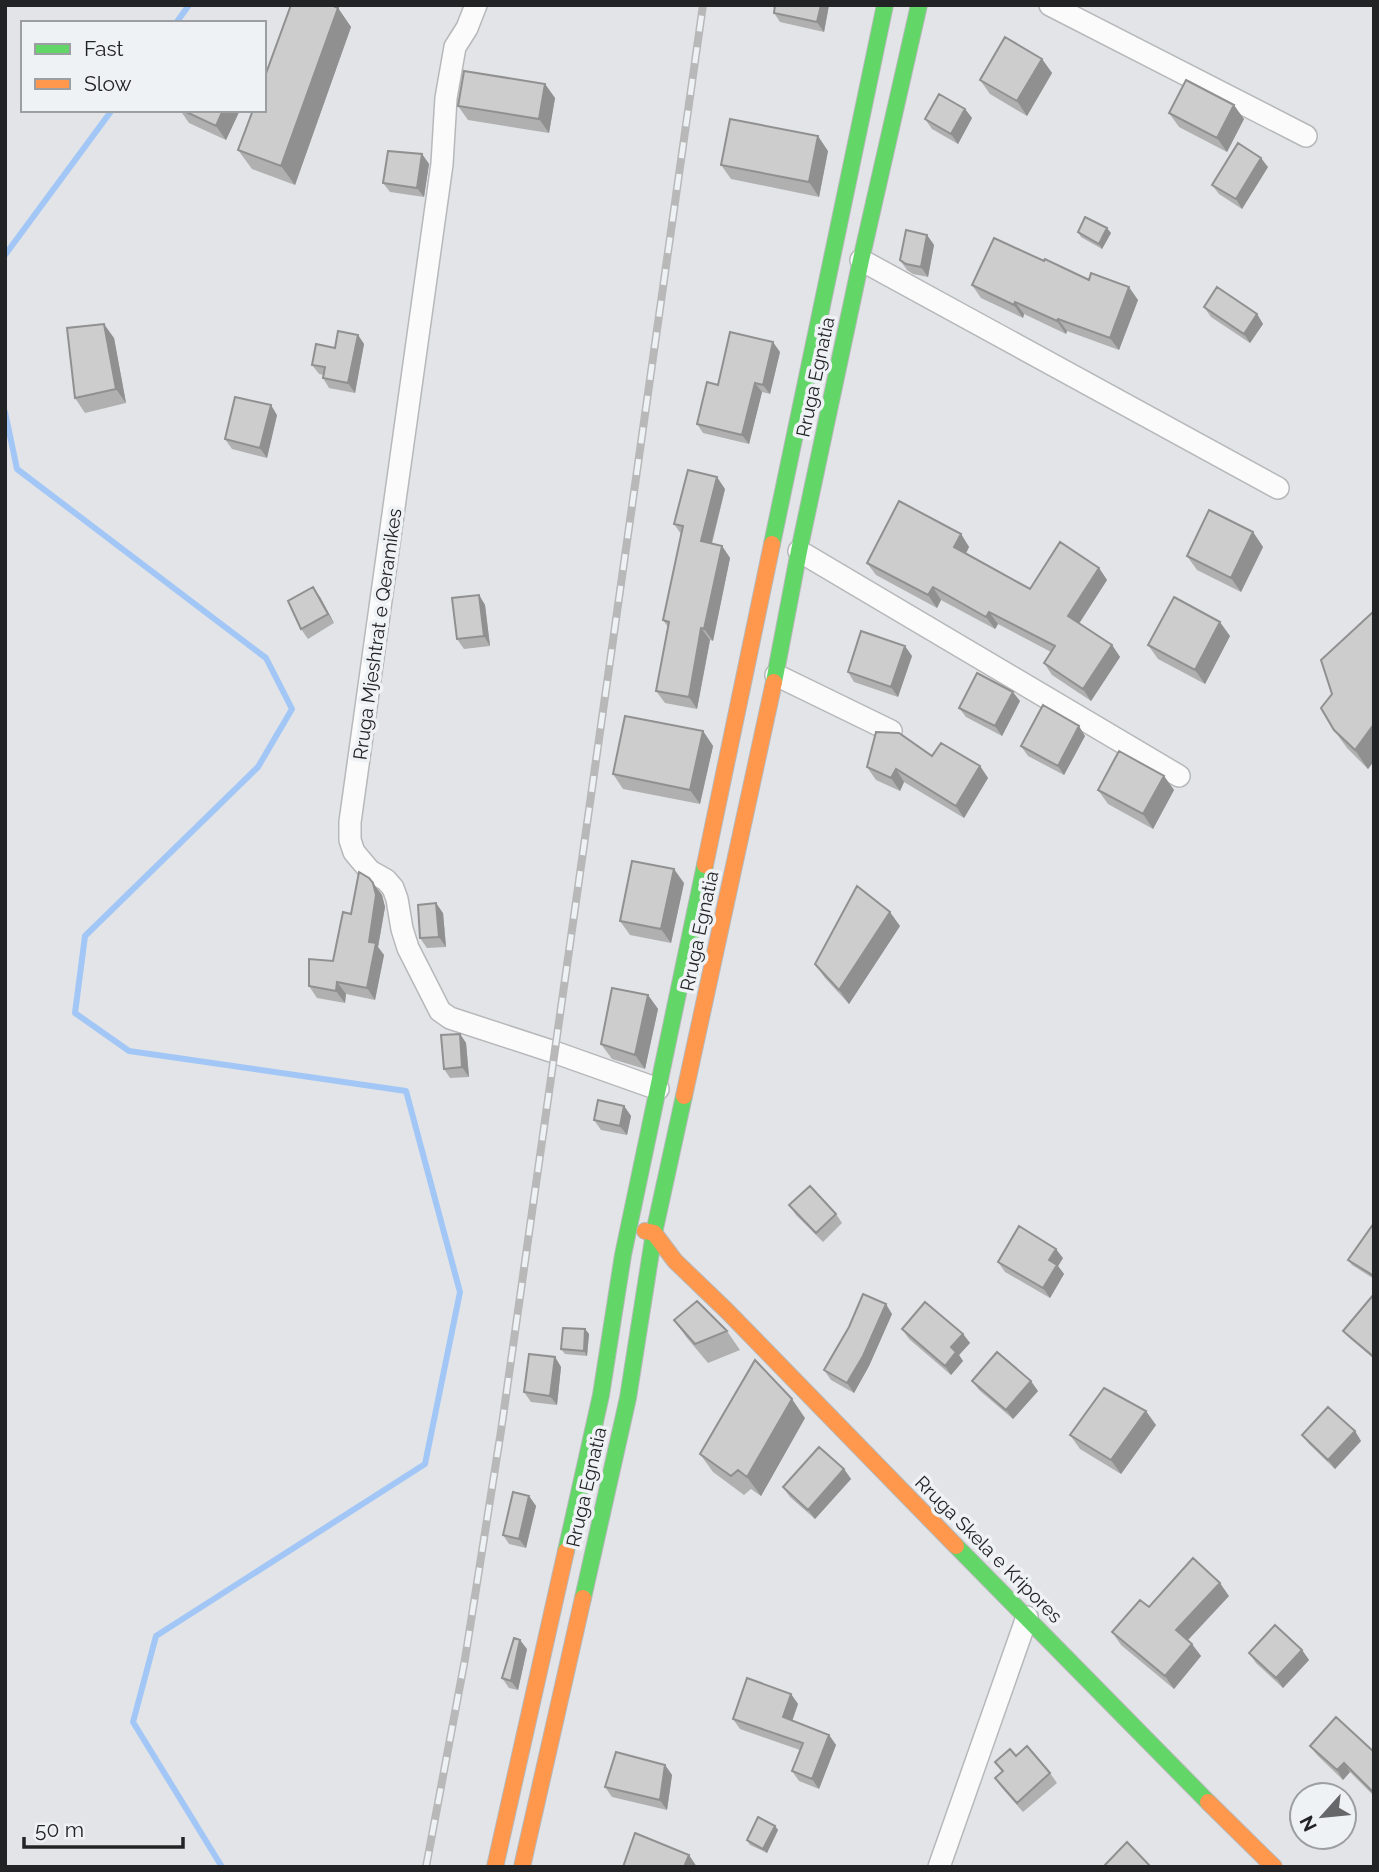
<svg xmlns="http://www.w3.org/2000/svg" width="1379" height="1872" font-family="Raleway,sans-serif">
<rect width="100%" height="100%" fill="#e2e4e7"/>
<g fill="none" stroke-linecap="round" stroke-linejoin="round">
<path stroke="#a2c7f6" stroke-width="6" d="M176,23l13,-18
M5,255l107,-145
M5,412l12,57 249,189 26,51 -34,58 -173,169 -10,77 54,38 277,40 54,201 -35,172 -269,172 -23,86 89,145"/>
<defs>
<path id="street" d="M476,5l-9,23 -12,19 -9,51 -4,66 -92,658v18l4,12 16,19 16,9 7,8 4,11 5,30 6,19 32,63 10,7 104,34 104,37
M1050,5l256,131
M861,260l417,228
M799,551l380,225
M776,675l115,56
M939,1867l88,-250"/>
<path id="fast" d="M772,544l113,-539
M774,682l25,-131 62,-291 58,-255
M956,1546l252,256
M566,1551l35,-156 22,-140 82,-390
M583,1598l45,-200 26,-165 30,-137"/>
<path id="slow" d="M705,865l67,-321
M684,1096l90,-414
M645,1231l9,2 21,28 52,50 229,235
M1208,1802l66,65
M495,1867l71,-316
M522,1867l61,-269"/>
</defs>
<use href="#street" stroke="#b7b8ba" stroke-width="24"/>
<use href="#fast" stroke="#b7b8ba" stroke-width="18"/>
<use href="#slow" stroke="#b7b8ba" stroke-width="18"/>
<use href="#street" stroke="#fbfbfb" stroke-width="21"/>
<use href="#fast" stroke="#63d668" stroke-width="16"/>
<use href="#slow" stroke="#ff974d" stroke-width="16"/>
<defs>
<path id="rail" d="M426,1867l39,-208 36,-228 202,-1426"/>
</defs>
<use href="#rail" stroke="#b8b8b9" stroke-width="8"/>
<use href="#rail" stroke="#eef2f5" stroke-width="5" stroke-dasharray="16" stroke-linecap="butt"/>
</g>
<path fill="#b0b0b1" d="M829,5l-5,27 -44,-10 -6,-9z
M338,8l13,19 -56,158 -43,-16 -14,-19z
M1042,59l10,14 -25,43 -37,-22 -10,-14z
M545,84l10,14 -6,35 -81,-13 -10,-14z
M965,109l7,9 -14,26 -26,-15 -7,-10z
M180,110h60l-14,30 -37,-17z
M1169,113l75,6 -17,33 -48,-25z
M828,151l-9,46 -88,-18 -10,-14z
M422,154l7,10 -5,33 -34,-5 -7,-9z
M1268,167l-26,42 -23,-15 -7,-9z
M1078,232l33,1 -9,16 -21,-12z
M927,235l7,10 -6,32 -15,-3 -6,-4 -7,-10z
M1044,261l94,39 -19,50 -52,-19 -1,3 -42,-20 -1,4 -42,-20 -9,-13z
M1204,307l53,7 6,10 -13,19 -39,-26z
M358,335l6,9 -9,49 -26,-5 -6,-10v-3l-4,-1 -7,-9 23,-17z
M114,338l12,65 -41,10 -10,-15z
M780,352l-10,42 -8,-2 -13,52 -46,-11 -6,-9z
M277,415l-10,43 -35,-9 -7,-10z
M725,489l-13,55 10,2 8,12 -17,83 -3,-1 -13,69 -32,-6 -9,-12 12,-64 -5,-7 18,-86 -7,-10z
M1253,532l10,15 -22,45 -44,-22 -10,-14z
M961,534l8,13 -3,6 64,36 69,-21 8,12 -28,44 33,21 8,12 -29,44 -39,-26 -8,-12 7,-11 -53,-28 -3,5 -54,-29 -4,8 -61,-33 -9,-12z
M479,595l6,10 5,41 -26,3 -7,-10z
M320,597l14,26 -26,16 -7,-10z
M1374,611v150l-6,8 -21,-21 -13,-18 -2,-36z
M1230,636l-25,48 -47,-25 -10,-14z
M912,656l-14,41 -44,-15 -6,-10z
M1020,701l-18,35 -36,-19 -7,-9z
M703,731l10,15 -13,58 -77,-15 -10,-15z
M1085,736l-21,39 -36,-19 -7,-10z
M932,756l48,10 8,12 -24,40 -60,-36 -4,9 -24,-11 -9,-13z
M1164,776l10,14 -21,39 -45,-25 -10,-14z
M373,883l9,12 3,12 -7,40 6,8 -9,45 -29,-6 -1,9 -28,-5 -8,-12 24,-25 18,-47z
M684,883l-13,60 -41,-8 -10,-14z
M443,913l3,34 -19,1 -7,-10z
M900,926l-51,78 -24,-26 -10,-14z
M648,995l10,14 -13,60 -33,-10 -11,-15z
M460,1034l6,9 3,34 -19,1 -6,-9z
M624,1106l7,10 -4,19 -26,-5 -7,-10z
M789,1205l47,9 6,9 -19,19 -27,-27z
M1374,1223v56l-22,-14 -4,-5z
M1063,1258l-5,8 6,8 -14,24 -45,-26 -7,-10z
M1374,1294v65l-27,-23 -4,-5z
M892,1314l-23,52 -15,27 -23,-13 -7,-10z
M674,1320l53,11 13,19 -32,13 -21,-25z
M585,1329l4,5 -2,22 -22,-2 -4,-5z
M902,1329l61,5 7,9 -11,12 4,6 -12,14 -42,-36z
M555,1357l6,10 -4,38 -26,-3 -7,-10z
M972,1381l66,10 -25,28 -34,-29z
M805,1418l-44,78 -10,-7 -7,6 -31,-23 -13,-18z
M1156,1425l-35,49 -41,-25 -10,-14z
M1355,1431l6,10 -26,28 -26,-25 -7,-9z
M844,1469l7,10 -36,40 -25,-22 -7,-10z
M529,1496l7,10 -10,42 -17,-4 -6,-9z
M1229,1596l-41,44 13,16 -27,33 -53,-44 -9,-13z
M527,1649l-9,41 -9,-2 -7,-10z
M1302,1650l7,10 -26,28 -27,-25 -7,-10z
M791,1694l7,10 -6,17 37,14 7,10 -17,44 -20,-8 -7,-10 8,-21 -60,-21 -7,-10z
M1310,1746l64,6v44l-24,-24 -7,8 -26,-25z
M995,1762l55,11 7,10 -34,29 -21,-24 -7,-10 7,-6z
M665,1765l7,10 -5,35 -55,-13 -7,-10z
M775,1826l3,4 -11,23 -17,-8 -3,-5z"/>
<path fill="#909090" d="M821,5h8l-5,27 -7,-10z
M338,8l13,19 -56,158 -14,-19z
M1042,59l10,14 -25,43 -10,-15z
M545,84l10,14 -6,35 -10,-14z
M1234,105l10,14 -17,33 -10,-14z
M965,109l7,9 -14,26 -7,-10z
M223,110h17l-14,30 -10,-14z
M818,136l10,15 -9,46 -10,-15z
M422,154l7,10 -5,33 -7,-9z
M1261,158l7,9 -26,42 -6,-10z
M1107,228l4,5 -9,16 -3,-5z
M927,235l7,10 -6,32 -7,-10z
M1129,287l9,13 -19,50 -9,-12z
M1015,302l9,12 -1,4 -9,-13z
M1257,314l6,10 -13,19 -6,-9z
M1058,319l9,12 -1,3 -9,-13z
M104,324l10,14 12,65 -10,-14z
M358,335l6,9 -9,49 -7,-10z
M773,342l7,10 -10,42 -7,-9z
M755,383l7,9 -13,52 -7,-9z
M271,405l6,10 -10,43 -7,-10z
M717,477l8,12 -16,64 -8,-12z
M1253,532l10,15 -22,45 -10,-14z
M961,534l8,13 -6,12 -9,-12z
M722,546l8,12 -17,83 -9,-12z
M1099,568l8,12 -31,48 -8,-12z
M313,587l7,10 14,26 -6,-9z
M933,587l8,13 -4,8 -9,-13z
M479,595l6,10 5,41 -6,-10z
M989,612l9,12 -3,5 -9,-12z
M1220,622l10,14 -25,48 -10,-14z
M701,628l9,12 -13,69 -8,-12z
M1112,645l8,12 -29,44 -8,-12z
M905,646l7,10 -14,41 -7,-10z
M1013,692l7,9 -18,35 -7,-10z
M1374,724v37l-6,8 -13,-19z
M1079,726l6,10 -21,39 -6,-9z
M703,731l10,15 -13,58 -10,-14z
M980,766l8,12 -24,40 -8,-12z
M896,769l8,13 -4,9 -9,-13z
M1164,776l10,14 -21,39 -10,-15z
M674,869l10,14 -13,60 -10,-14z
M373,883l9,12 3,12 -7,40 6,8 -9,45 -8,-12 2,-46z
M436,903l7,10 3,34 -7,-10z
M890,912l10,14 -51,78 -10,-14z
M337,982l9,12 -1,9 -9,-12z
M648,995l10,14 -13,60 -10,-14z
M460,1034l6,9 3,34 -7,-10z
M624,1106l7,10 -4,19 -7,-9z
M1056,1249l7,9 -5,8 6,8 -14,24 -7,-10 6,-28z
M886,1304l6,10 -23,52 -15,27 -7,-10z
M585,1329l4,5 -2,22 -3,-5z
M963,1334l7,9 -11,12 4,6 -12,14 -6,-9 6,-19z
M555,1357l6,10 -4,38 -7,-9z
M1031,1381l7,10 -25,28 -7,-9z
M792,1399l13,19 -44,78 -14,-19z
M1146,1411l10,14 -35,49 -10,-14z
M1355,1431l6,10 -26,28 -7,-9z
M844,1469l7,10 -36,40 -7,-9z
M529,1496l7,10 -10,42 -7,-9z
M1220,1583l9,13 -44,47 -9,-13z
M520,1640l7,9 -9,41 -7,-9z
M1192,1644l9,12 -27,33 -9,-13z
M1302,1650l7,10 -26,28 -7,-10z
M791,1694l7,10 -8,23 -7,-10z
M829,1735l7,10 -17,44 -7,-10z
M1344,1763l6,9 -7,8 -6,-10z
M665,1765l7,10 -5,35 -7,-10z
M775,1826l3,4 -11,23 -4,-4z
M689,1855l8,12h-13z"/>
<path fill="#cdcdce" stroke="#909090" stroke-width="2" d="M291,5h40l7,3 -57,158 -43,-16 15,-40h11v-31z
M775,5h46l-4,17 -43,-9z
M1005,37l37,22 -25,42 -37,-21z
M464,71l81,13 -6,35 -81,-13z
M1186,80l48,25 -17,33 -48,-25z
M939,94l26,15 -14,25 -26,-15z
M182,110h41l-7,16z
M730,119l88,17 -9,46 -88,-17z
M1238,143l23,15 -25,41 -24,-14z
M388,151l34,3 -5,34 -34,-5z
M1085,217l22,11 -8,16 -21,-12z
M906,230l21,5 -6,32 -15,-3 -6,-4z
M994,238l50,23 1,-2 44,21 2,-7 38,14 -19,51 -52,-19 -1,2 -42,-19 -1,3 -42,-20z
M1217,287l40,27 -13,20 -40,-27z
M104,324l12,65 -41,9 -8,-70z
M338,331l20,4 -10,48 -25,-5 2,-11 -13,-2 4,-21 19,4z
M730,332l43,10 -10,43 -8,-2 -13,52 -45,-11 10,-42 11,3z
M235,397l36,8 -11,43 -35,-9z
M688,470l29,7 -16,64 21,5 -18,83 -3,-1 -12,69 -33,-6 13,-69 -6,-2 20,-94 -9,-2z
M899,501l62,33 -7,13 76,42 30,-47 39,26 -31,48 44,29 -29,44 -39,-26 11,-17 -66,-34 -3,5 -53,-30 -5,8 -61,-32z
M1209,510l44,22 -22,46 -44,-22z
M313,587l15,27 -27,15 -13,-28z
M479,595l5,41 -27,3 -5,-41z
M1174,597l46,25 -25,48 -47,-25z
M1374,611v113l-19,26 -21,-20 -13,-22 11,-14 -11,-34z
M861,631l44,15 -14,41 -43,-15z
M977,673l36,19 -18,34 -36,-18z
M1043,705l36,21 -21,40 -37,-20z
M625,716l78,15 -13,59 -77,-16z
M876,732l23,1 33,23 9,-13 39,23 -24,40 -60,-37 -5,9 -24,-11z
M1119,751l45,25 -21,38 -45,-24z
M632,861l42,8 -13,60 -41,-8z
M359,872l10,6 4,5 3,12 -7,47 7,1 -9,45 -30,-6 -1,9 -27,-5v-27l24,2 10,-49 8,2z
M857,886l33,26 -51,78 -24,-26z
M436,903l3,34 -19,1 -2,-33z
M612,988l36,7 -13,60 -34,-11z
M460,1034l2,33 -18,2 -3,-34z
M598,1100l26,6 -4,20 -26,-6z
M810,1186l26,28 -20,19 -27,-28z
M1374,1223v53l-26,-16z
M1019,1226l37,23 -7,11 8,5 -14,23 -45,-26z
M863,1294l23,10 -23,52 -16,27 -23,-13 25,-43z
M1374,1294v63l-31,-26z
M697,1301l30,30 -32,13 -21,-24z
M925,1302l38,32 -12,13 5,5 -11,14 -43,-37z
M563,1328l22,1 -1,22 -23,-2z
M997,1352l34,29 -25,29 -34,-29z
M529,1354l26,3 -5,39 -26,-4z
M755,1360l37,39 -45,78 -9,-7 -7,6 -31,-22z
M1104,1388l42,23 -35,49 -41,-25z
M1328,1407l27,24 -27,29 -26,-25z
M819,1447l25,22 -36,41 -25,-23z
M513,1492l16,4 -10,43 -16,-4z
M1193,1558l27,25 -44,47 16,14 -27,32 -53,-44 28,-32 9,7z
M1275,1625l27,25 -26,28 -27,-25z
M514,1638l6,2 -9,41 -9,-3z
M747,1678l44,16 -8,23 46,18 -17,44 -20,-8 11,-28 -70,-24z
M1336,1717l38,35v41l-30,-30 -7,7 -27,-24z
M1027,1746l23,27 -33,30 -22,-25 8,-7 -8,-9 15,-13 6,7z
M616,1752l49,13 -5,35 -55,-13z
M758,1817l17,9 -12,23 -16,-9z
M635,1833l54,22 -5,12h-61z
M1127,1842l24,25h-48z"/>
<g text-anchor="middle" stroke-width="7" stroke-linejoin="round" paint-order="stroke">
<g font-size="19" fill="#222324" stroke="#eef2f5">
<text transform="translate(815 377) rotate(-78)" y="7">Rruga Egnatia</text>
<text transform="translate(377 634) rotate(-82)" y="7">Rruga Mjeshtrat e Qeramikes</text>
<text transform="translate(699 931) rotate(-78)" y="7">Rruga Egnatia</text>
<text transform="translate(586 1487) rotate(-77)" y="7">Rruga Egnatia</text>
<text transform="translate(989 1549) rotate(45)" y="7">Rruga Skela e Kripores</text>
</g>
</g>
<rect width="1379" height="1872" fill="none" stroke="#222324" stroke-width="14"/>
<rect x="21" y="21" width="245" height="91" fill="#eef2f5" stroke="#9c9fa1" stroke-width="2"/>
<rect x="35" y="44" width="35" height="10" fill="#63d668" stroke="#9c9fa1" stroke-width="2"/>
<text x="84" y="56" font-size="21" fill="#222324">Fast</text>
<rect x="35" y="79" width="35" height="10" fill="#ff974d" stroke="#9c9fa1" stroke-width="2"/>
<text x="84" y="91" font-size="21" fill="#222324">Slow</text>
<g transform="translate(1323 1816) rotate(243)"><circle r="33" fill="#eef2f5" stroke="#9c9fa1" stroke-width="2"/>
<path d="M0-5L12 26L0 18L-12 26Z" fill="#656768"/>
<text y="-10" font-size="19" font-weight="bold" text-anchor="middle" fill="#222324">N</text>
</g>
<path d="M24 1837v10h159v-10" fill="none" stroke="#222324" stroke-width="3.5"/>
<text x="35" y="1837" font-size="21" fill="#222324" stroke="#eef2f5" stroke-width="5" paint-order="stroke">50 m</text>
</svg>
